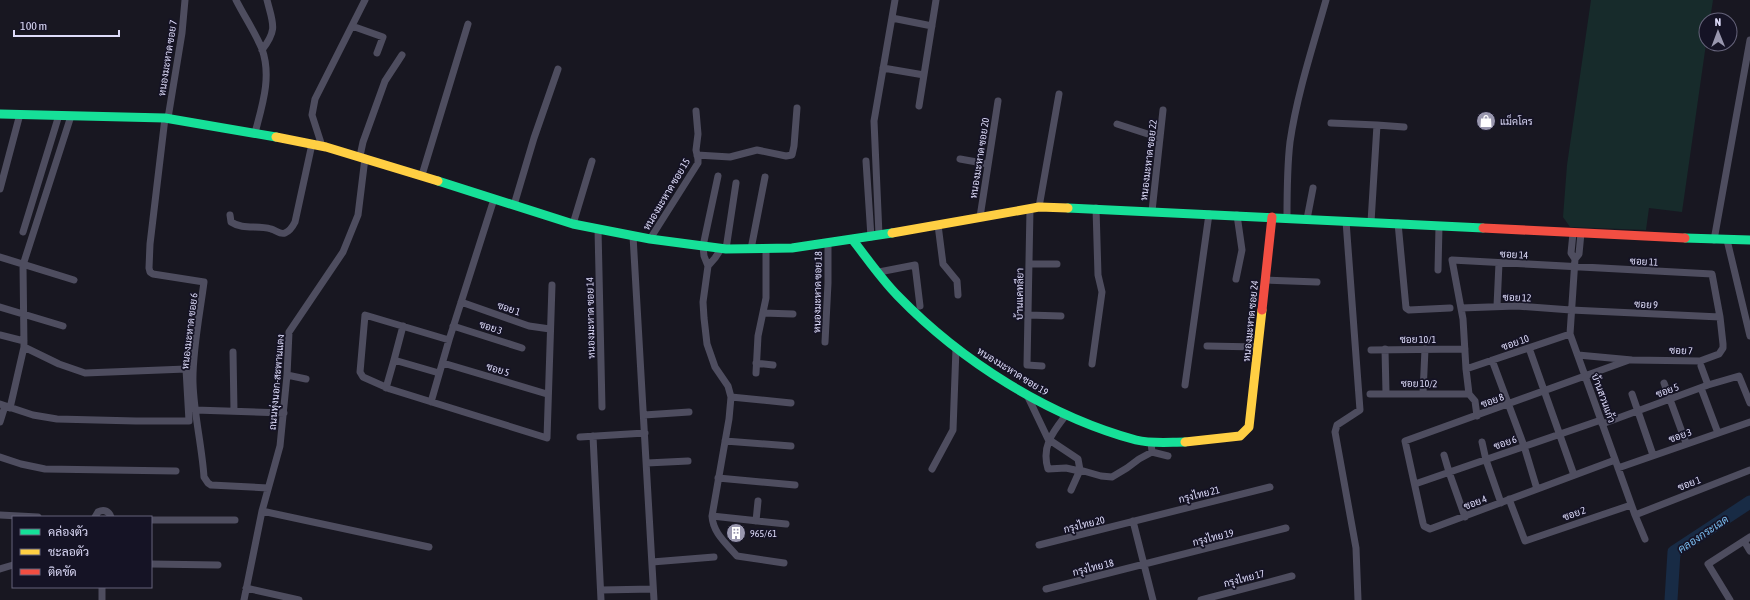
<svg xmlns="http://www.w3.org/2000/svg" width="1750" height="600" font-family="'Asap Condensed',Sarabun,sans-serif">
<rect width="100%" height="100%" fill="#181721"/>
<path fill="#172b2b" d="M1591,0h122l-3,20h-4v24l-24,168 -33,-4 -3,22 -76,-3 -7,-10 4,-52z"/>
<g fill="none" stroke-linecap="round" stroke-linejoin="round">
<path stroke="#182b45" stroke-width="13" d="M1671,600l3,-48 76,-50"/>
<path stroke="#4e4d5f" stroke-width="7" d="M236,0c8,16 19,32 26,49 10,28 0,57 -7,84
M892,18l40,8
M352,26l31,11 -6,16
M262,50c16,-21 11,-26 5,-50
M883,68l41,7
M919,106l17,-106
M165,118l-15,126 -1,24 1,4 3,2 51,8c-4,31 -12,70 -11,101 1,32 9,63 11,94l4,6 3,2 57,3
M168,118l14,-85 3,-33
M1331,123l46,2 -6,97
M1117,124l43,14
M1377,125l27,2
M322,146l-10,-31 3,-16 50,-99
M697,155l33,2 27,-7 29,6 6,-1 2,-9 3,-38
M360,156l3,-14 22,-61 17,-26
M960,159l28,5
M866,161l5,76
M422,175l46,-151
M718,176l-15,70 1,10 4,10 -5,36 1,16 3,26 8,23 13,19 3,11 -2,22 -17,97c1,17 14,27 25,40l47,7
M0,189l20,-75
M514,205l20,-67 24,-69
M1039,207l20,-113
M1030,209l-3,156 15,1
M1152,211l11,-101
M230,215l1,7c12,8 26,3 40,7 5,1 9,6 14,4 5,-2 8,-7 10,-11l17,-78
M980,217l18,-116
M1287,218c0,-26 0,-51 3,-76 7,-48 23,-96 36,-142
M1307,219l6,-31
M1346,221l14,189 -23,15 -2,7 21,116 2,52
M1398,223l8,85 3,2 41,-2
M573,224l19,-63
M938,225l5,39 14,17 1,14
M598,229l4,178
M23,232l36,-117
M1573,233l-2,20 4,6
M1581,233l-2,21 -4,5 -5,75 65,181 10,24
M879,235l-5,-114 21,-121
M633,236l21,364
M650,239l48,-76v-4l-2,-9 2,-16 -2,-23
M1714,240l36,-200
M1727,240l23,96
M726,249l10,-66
M751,249l14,-72
M0,257l74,23
M1029,264h28
M708,266l7,-8 6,-9
M1438,270l1,-44
M879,272l36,-7 5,41
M1236,279l6,-29 -5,-35
M1265,280l52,2
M461,302l68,24 21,3
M1497,306l2,-43
M0,307l63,19
M1461,308l55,-2 55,4 149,7
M763,313l30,1
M1028,315l33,1
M403,326l-9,34 45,13
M453,326l69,22
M0,335l24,6
M449,340l-84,-25 -5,57 3,5 27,12 157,49 5,-153
M825,342l3,-59v-40
M1207,346l51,1
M1529,348l45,127
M1385,349l1,44
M1371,350l94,-1
M233,352l1,59
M1492,360l32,86 13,43
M443,363l104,31
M756,363l17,2
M1092,364l10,-72 -4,-17 -2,-67
M1701,366l7,19
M1466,369l104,-35
M756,373l2,-37 8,-38v-49
M287,375l19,4
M1664,383l22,60
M1185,385l24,-171
M386,388l8,-28
M1701,388l17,45
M1423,393l2,-44
M1370,394h99
M1632,394l21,61
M1027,395l21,44 30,20 2,11 21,6 11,1 15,-9 12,-9 13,-7 -1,-10
M731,397l60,6
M431,402l18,-62 45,-141
M0,404l33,11 24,4 79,2h53l-3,-52 -101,4 -26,-9 -35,-17
M10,408l14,-61 -1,-82 48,-149
M195,410l89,3
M644,415l45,-3
M1066,415c-13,17 -25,31 -18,54l18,-1 9,2h5l-9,20
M1477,416l-2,-15 -6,-7 -3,-25 -3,-50 -11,-59 260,14 8,43 3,27v4l-4,6 -19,7 -68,-1 -54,-5
M0,422l5,-16
M1602,424l106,-39 31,-9 11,27
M593,436l8,164
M580,437l65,-4
M725,441l66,5
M1482,442l4,18 15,43
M1152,452l16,4
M1444,455l5,17 16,45
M0,457l21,7 24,5 131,2
M1615,460l-185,69 -6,-3 -1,-3 -18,-82 224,-81
M647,463l41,-2
M1618,468l132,-46
M932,469l21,-39 3,-82
M718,478l77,7
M1415,484l186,-64
M1509,499l16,42 106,-36
M262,511l167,36
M0,515l38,2
M1635,515l115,-45
M712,516l74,8
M95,517l3,-5c6,-3 11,-1 13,5
M151,520h84
M756,521l2,-20
M1133,521l20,79
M1744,541l6,10
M1039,545l231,-58
M652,562l62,-5
M151,564l67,1
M0,569l13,-4
M246,588l53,12
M1046,589l240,-61
M601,590l52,-1
M102,600v-13
M244,600l18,-89 18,-65 7,-71 2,-43 54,-80 15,-37 7,-57
M1201,600l91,-24
M1730,600l-22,-36 42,-27"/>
<path stroke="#16e098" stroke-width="9" d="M0,114l165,4 111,19
M438,181l135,43 77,15 76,10 66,-1 100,-15
M1068,208l415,20
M1685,238l65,2
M852,239c15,19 29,40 46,57 63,65 150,120 238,144 16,4 33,2 49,2"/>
<path stroke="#ffcf43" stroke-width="9" d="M276,137l50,10 112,34
M892,233l147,-26 29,1
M1185,442l55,-6 9,-9 13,-117"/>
<path stroke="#f24e42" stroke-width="9" d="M1483,228l202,10
M1262,310l10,-93"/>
</g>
<defs>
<symbol id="shop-disc" viewBox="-11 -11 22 22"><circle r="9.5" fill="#9997ae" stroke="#151325"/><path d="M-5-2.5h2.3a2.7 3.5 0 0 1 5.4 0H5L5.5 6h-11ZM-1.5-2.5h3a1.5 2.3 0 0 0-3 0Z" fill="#fff"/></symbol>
<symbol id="building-disc" viewBox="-11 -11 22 22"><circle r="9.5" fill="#9997ae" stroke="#151325"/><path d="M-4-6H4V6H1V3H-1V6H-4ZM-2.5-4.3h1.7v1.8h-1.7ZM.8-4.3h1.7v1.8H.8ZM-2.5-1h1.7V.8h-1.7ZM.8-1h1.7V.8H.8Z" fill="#fff"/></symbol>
</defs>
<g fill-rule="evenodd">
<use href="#shop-disc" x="1475" y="110" width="22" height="22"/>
<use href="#building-disc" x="725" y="522" width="22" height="22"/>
</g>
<g text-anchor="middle" stroke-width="3.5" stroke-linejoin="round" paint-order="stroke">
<g font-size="10" fill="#dedcfa" stroke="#151325">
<text transform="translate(167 58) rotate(-81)" y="4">หนองมะหาด ซอย 7</text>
<text transform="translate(979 158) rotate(-81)" y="4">หนองมะหาด ซอย 20</text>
<text transform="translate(1148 160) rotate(-83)" y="4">หนองมะหาด ซอย 22</text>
<text transform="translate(666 194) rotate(-59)" y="4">หนองมะหาด ซอย 15</text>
<text transform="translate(1514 254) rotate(3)" y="4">ซอย 14</text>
<text transform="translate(1644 261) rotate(3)" y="4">ซอย 11</text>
<text transform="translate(817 292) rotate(-89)" y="4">หนองมะหาด ซอย 18</text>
<text transform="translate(1019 294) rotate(-89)" y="4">บ้านแคทลียา</text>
<text transform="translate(1517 297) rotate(2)" y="4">ซอย 12</text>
<text transform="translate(1646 304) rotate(3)" y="4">ซอย 9</text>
<text transform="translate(509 308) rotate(19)" y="4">ซอย 1</text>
<text transform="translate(590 318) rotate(-91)" y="4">หนองมะหาด ซอย 14</text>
<text transform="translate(1250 321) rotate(-84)" y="4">หนองมะหาด ซอย 24</text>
<text transform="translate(491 327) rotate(18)" y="4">ซอย 3</text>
<text transform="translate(189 331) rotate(-83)" y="4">หนองมะหาด ซอย 6</text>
<text x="1418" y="343">ซอย 10/1</text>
<text transform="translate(1515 342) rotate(-19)" y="4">ซอย 10</text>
<text transform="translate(1681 350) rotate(2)" y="4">ซอย 7</text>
<text transform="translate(498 369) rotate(17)" y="4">ซอย 5</text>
<text transform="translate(1013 371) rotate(32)" y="4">หนองมะหาด ซอย 19</text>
<text transform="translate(276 382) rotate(-85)" y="4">ถนนทุ่งนอก-สะพานแตง</text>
<text transform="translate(1419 383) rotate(1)" y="4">ซอย 10/2</text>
<text transform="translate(1667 390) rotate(-20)" y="4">ซอย 5</text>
<text transform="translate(1604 398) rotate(70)" y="4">บ้านสวนแก้ว</text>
<text transform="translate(1492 400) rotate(-20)" y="4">ซอย 8</text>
<text transform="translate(1680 435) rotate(-19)" y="4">ซอย 3</text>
<text transform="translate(1505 442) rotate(-19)" y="4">ซอย 6</text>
<text transform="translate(1689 483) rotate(-21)" y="4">ซอย 1</text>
<text transform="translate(1199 494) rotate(-14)" y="4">กรุงไทย 21</text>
<text transform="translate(1475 502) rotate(-21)" y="4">ซอย 4</text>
<text transform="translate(1574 513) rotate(-19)" y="4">ซอย 2</text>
<text transform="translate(1084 524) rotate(-14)" y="4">กรุงไทย 20</text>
<text transform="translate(1213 537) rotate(-14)" y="4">กรุงไทย 19</text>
<text transform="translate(1093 567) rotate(-14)" y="4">กรุงไทย 18</text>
<text transform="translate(1244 578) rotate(-15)" y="4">กรุงไทย 17</text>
</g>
<g font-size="10" fill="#dedcfa" stroke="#151325" text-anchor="start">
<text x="1500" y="125">แม็คโคร</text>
<text x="750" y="537">965/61</text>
</g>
<g font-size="11" font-style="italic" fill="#78baec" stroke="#151325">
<text transform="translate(1703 534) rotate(-34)" y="4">คลองกระเฉด</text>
</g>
</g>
<rect x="12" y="516" width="140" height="72" fill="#151325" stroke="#65637a"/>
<rect x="20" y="529" width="20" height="6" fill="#16e098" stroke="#65637a"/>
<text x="48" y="536" font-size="12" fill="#dedcfa">คล่องตัว</text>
<rect x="20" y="549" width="20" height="6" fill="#ffcf43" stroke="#65637a"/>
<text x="48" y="556" font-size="12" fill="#dedcfa">ชะลอตัว</text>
<rect x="20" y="569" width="20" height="6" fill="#f24e42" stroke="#65637a"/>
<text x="48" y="576" font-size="12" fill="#dedcfa">ติดขัด</text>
<g transform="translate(1718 32) rotate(359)"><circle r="19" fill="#151325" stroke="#65637a"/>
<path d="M0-3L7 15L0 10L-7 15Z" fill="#9997ae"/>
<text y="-6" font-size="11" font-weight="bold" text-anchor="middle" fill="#dedcfa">N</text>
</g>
<path d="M14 30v6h105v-6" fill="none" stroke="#dedcfa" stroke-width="2"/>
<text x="20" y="30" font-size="12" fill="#dedcfa" stroke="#151325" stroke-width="3" paint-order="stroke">100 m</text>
</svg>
